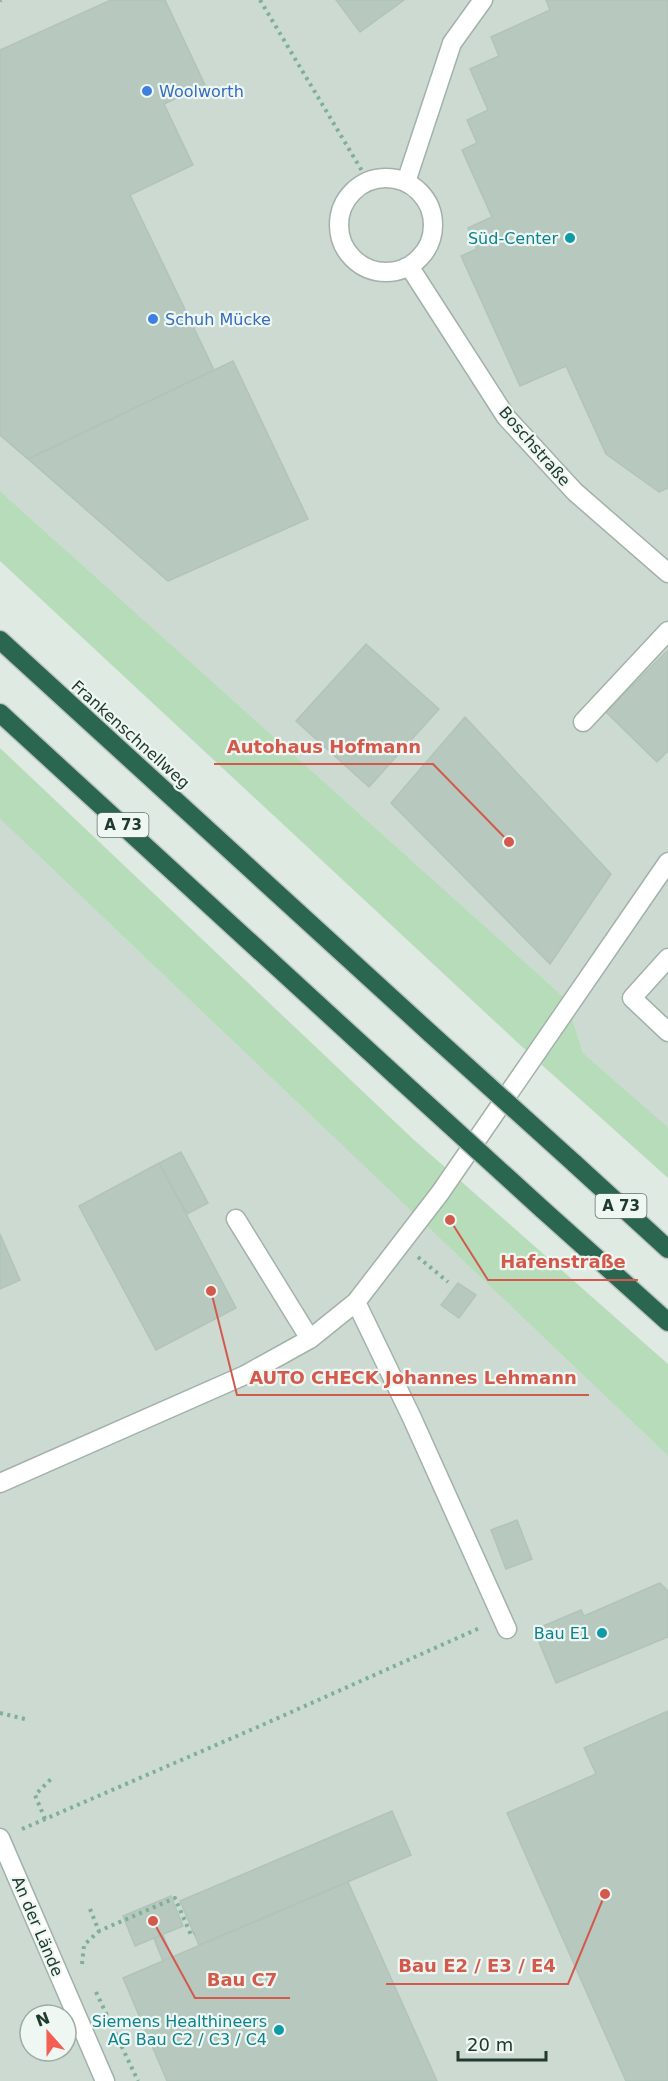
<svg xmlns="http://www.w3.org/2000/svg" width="668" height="2081" font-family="'DejaVu Sans',sans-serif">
<rect width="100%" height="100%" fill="#dfeae3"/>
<path fill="#cddad2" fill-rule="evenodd" d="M0,0h668v1127l-85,-74 -17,-54 -566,-508z
M0,819l668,637v625h-668zM30,2015h36v36h-36z"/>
<path fill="#b7dcba" d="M0,491l566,508 17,54 85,74v51l-135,-121 -533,-496z
M0,748l413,391 255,225v92l-668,-637z"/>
<path fill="#b7c8be" stroke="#b1c4b9" stroke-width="1.5" d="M111,0h54l40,85 -41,19 29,61 -63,30 84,175 -186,89 -28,-24v-385z
M336,0h68l-44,32z
M546,0h122v488l-9,4 -53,-38 -40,-88 -46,20 -59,-130 16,-7 -9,-21 24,-11 -30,-67 15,-7 -10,-23 21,-10 -18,-41 29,-13 -8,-19 59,-27z
M233,361l75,158 -140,62 -140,-122z
M366,644l73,65 -70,78 -73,-66z
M668,650v101l-11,11 -51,-50z
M465,717l146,157 -61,90 -159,-161z
M181,1152l27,51 -21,11 -28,-51z
M159,1163l77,145 -80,42 -77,-144z
M0,1234l20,46 -20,9z
M458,1283l18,12 -17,23 -18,-13z
M517,1520l15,39 -26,10 -15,-39z
M660,1583l8,8v46l-112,46 -22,-53 47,-20 3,6z
M668,1711v370h-42l-119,-268 89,-39 -12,-26z
M392,1811l19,44 -212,90 -19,-44z
M348,1882l89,199h-270l-44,-103z
M171,1896l12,30 -48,20 -12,-30z
M163,1935l9,22 -9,4 -9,-22z"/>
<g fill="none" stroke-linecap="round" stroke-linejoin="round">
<defs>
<path id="minor" d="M339 225a47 47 0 1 1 94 0a47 47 0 1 1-94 0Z
M406,182l46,-139 31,-43
M409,266l97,151 69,75 93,81
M583,722l85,-91
M668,958l-36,40 36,34
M236,1219l74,120
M356,1302l56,116 95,211
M0,1483l245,-108 65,-36 46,-37 84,-109 228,-331
M0,1838l105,243"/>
<path id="highway" d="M0,640l431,394
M0,713l396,363
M574,1163l94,86
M542,1209l126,113"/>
</defs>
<use href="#minor" stroke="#a2b2a9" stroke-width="21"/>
<use href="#highway" stroke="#bcc4c0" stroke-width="21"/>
<path stroke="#7eaf97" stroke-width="4" stroke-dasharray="3 4.5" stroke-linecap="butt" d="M260,0l108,181
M0,1l1,-1
M418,1257l30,25
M0,1713l25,6
M45,1819l-10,-24 16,-16
M22,1829l238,-103 222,-99
M90,1909l9,22 76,-33 16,37 3,-2
M82,1964l2,-19 15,-14
M96,1992l42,89"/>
<use href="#minor" stroke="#fff" stroke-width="18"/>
<use href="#highway" stroke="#2b6750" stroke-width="18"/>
<defs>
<path id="highway-bridge" d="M431,1034l143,129
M396,1076l146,133"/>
</defs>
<use href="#highway-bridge" stroke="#bcc4c0" stroke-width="21" stroke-linecap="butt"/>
<use href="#highway-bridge" stroke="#2b6750" stroke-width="18"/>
</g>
<g fill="#3f7fe0" stroke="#eff7f2" stroke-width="2">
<circle cx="147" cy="91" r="6"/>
<circle cx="153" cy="319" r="6"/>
</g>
<g fill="#0f9aa8" stroke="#eff7f2" stroke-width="2">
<circle cx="570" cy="238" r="6"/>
<circle cx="602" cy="1633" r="6"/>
<circle cx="279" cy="2030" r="6"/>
</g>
<g text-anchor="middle" stroke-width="4.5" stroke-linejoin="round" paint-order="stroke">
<g fill="#eff7f2" stroke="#5e7369" stroke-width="1.5">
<rect x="97.5" y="813" width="51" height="24" rx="4.5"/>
<rect x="595.5" y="1194" width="51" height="24" rx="4.5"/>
</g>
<g font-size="15" font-weight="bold" fill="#203a2e">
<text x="123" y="830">A 73</text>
<text x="621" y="1211">A 73</text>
</g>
<g font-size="16" fill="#366cbe" stroke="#eff7f2" text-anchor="start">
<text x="159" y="97">Woolworth</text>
<text x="165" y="325">Schuh Mücke</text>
</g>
<g font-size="16" fill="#0d838f" stroke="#eff7f2" text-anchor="end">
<text x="558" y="244">Süd-Center</text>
<text x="590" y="1639">Bau E1</text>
<text x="267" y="2027">Siemens Healthineers<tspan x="267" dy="18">AG Bau C2 / C3 / C4</tspan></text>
</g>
<g font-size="16" fill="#203a2e" stroke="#eff7f2">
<text transform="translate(535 446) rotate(49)" y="6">Boschstraße</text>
<text transform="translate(131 734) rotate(42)" y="6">Frankenschnellweg</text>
<text transform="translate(38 1926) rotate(67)" y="6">An der Lände</text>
</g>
</g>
<path fill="none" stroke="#d4594d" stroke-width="2" d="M509 842L433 764H214M450 1220L488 1280H638M211 1291L237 1395H589M605 1894L568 1984H386M153 1921L195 1998H290"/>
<g fill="#d4594d" stroke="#eff7f2" stroke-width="2">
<circle cx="509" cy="842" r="6"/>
<circle cx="450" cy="1220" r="6"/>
<circle cx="211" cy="1291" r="6"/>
<circle cx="605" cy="1894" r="6"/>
<circle cx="153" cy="1921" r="6"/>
</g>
<g font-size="18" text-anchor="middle" font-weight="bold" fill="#d4594d" stroke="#eff7f2" stroke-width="4.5" stroke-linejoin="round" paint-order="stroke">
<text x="324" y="753">Autohaus Hofmann</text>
<text x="563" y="1268">Hafenstraße</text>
<text x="413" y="1384">AUTO CHECK Johannes Lehmann</text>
<text x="477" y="1972">Bau E2 / E3 / E4</text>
<text x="242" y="1986">Bau C7</text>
</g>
<g transform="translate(48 2033) rotate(339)"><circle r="28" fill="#eff7f2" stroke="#9caba4" stroke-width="1.5"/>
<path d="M0-4.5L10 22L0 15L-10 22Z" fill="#f45e53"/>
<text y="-9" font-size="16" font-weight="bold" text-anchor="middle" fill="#203a2e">N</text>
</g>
<path d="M458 2051v9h88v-9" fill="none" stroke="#203a2e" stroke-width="3"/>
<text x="467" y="2051" font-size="18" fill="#203a2e" stroke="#eff7f2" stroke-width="4.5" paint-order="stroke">20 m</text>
</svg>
